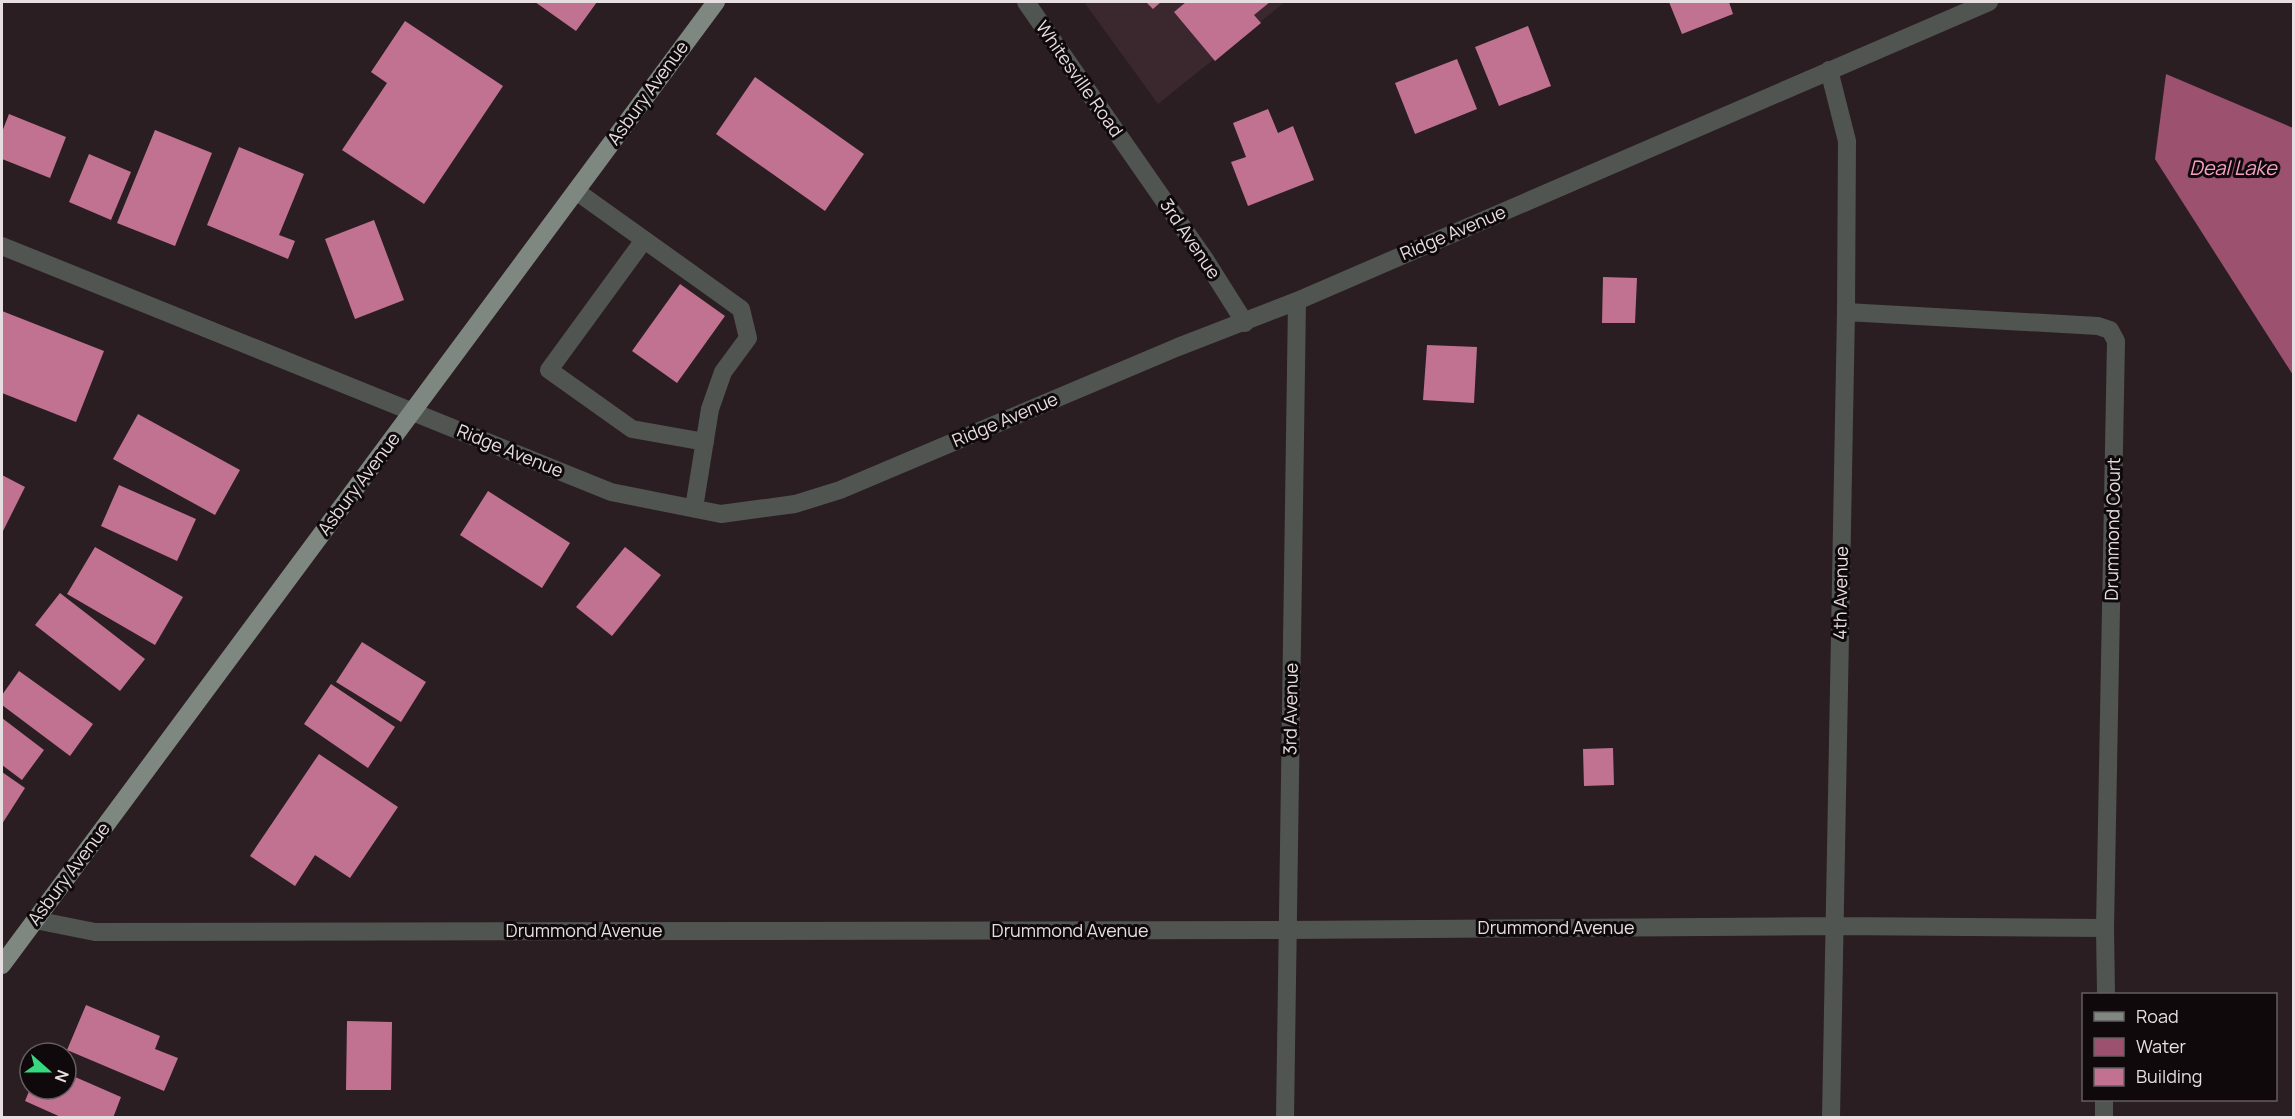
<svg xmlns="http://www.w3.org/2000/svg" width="2295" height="1119" font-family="Manrope,sans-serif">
<rect width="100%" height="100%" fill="#2a1e22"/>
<path fill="#3a282e" d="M1084,2h201l-127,102z"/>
<path fill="#9c516f" d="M2166,74l127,54v247l-138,-216z"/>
<path fill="#c17291" d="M535,2h62l-21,29z
M1146,2h15l-8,7z
M1186,2h84l-16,13 7,8 -46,38 -41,-49z
M1669,2h60l4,12 -51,20z
M405,21l98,65 -79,118 -82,-54 45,-67 -16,-11z
M1528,26l23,60 -52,20 -24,-59z
M1457,59l20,50 -62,25 -20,-51z
M755,77l109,77 -39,57 -109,-77z
M1268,109l10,24 15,-7 21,54 -66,26 -17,-44 15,-5 -13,-34z
M9,114l57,23 -16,41 -48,-19v-27z
M155,130l57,23 -37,93 -58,-23z
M239,147l65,27 -25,61 16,6 -7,18 -81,-34z
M89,154l42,18 -20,48 -42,-18z
M374,220l30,80 -49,19 -30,-80z
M1603,277l34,1 -2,45h-33z
M680,284l45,32 -48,67 -45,-32z
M2,311l102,40 -28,71 -74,-29z
M1427,345l50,2 -3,56 -51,-3z
M138,414l102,56 -25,45 -102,-56z
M2,475l23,12 -23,46z
M119,485l77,34 -19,42 -76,-35z
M488,491l82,52 -28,45 -82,-53z
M95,547l88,50 -28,48 -88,-51z
M625,547l36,28 -49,61 -36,-29z
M60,593l85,66 -25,32 -85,-66z
M362,642l64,40 -25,40 -65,-40z
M19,671l74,53 -23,32 -68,-51v-10z
M331,684l64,43 -27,41 -64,-44z
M2,718l42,32 -22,30 -20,-15z
M1613,748l1,37 -30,1 -1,-37z
M319,754l79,53 -48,71 -35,-23 -20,31 -45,-30z
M2,772l23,16 -23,36z
M86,1005l74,31 -5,13 23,9 -14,33 -97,-41z
M347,1021l45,1 -1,68h-45z
M66,1073l55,24 -8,21h-50l-38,-17 5,-12h36z"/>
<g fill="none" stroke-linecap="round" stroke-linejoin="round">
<path stroke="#505551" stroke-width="18" d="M1026,2l180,259 39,62
M1829,70l18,71 -1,171 -15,806
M576,191l165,118 7,29 -25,34 -13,37 -16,99
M644,240l-95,130 83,59 73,13
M2,246l609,246 110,22 74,-10 45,-14 338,-143 119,-46 692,-299
M1846,312l252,14 12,4 6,11 -11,587 1,66
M35,920l60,12 1193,-2 546,-4 271,2
M1285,1118l12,-817
M2104,1118v-18"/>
<path stroke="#7e8880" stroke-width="18" d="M2,965l714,-963"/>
</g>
<g text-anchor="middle" stroke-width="6" stroke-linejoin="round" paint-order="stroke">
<g font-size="18" fill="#e6dee0" stroke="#0f090b">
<text transform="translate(1079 79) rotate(55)" y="6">Whitesville Road</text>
<text transform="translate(648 93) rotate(-54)" y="6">Asbury Avenue</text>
<text transform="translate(1453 233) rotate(-23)" y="6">Ridge Avenue</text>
<text transform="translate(1190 239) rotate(56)" y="6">3rd Avenue</text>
<text transform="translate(1005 420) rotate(-23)" y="6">Ridge Avenue</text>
<text transform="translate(510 451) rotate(22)" y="6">Ridge Avenue</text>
<text transform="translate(359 484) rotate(-53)" y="6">Asbury Avenue</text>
<text transform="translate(2113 529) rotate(-89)" y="6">Drummond Court</text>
<text transform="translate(1841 593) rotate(-89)" y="6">4th Avenue</text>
<text transform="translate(1291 709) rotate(-89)" y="6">3rd Avenue</text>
<text transform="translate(69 874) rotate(-53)" y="6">Asbury Avenue</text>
<text x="1556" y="934">Drummond Avenue</text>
<text x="584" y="937">Drummond Avenue</text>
<text x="1070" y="937">Drummond Avenue</text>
</g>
<g font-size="20" font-style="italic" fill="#f6a0c0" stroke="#0f090b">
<text x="2233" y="175">Deal Lake</text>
</g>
</g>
<rect width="2295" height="1119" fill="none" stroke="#e6dee0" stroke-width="6"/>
<rect x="2082" y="993" width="195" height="108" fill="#0f090b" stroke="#655e60" stroke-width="1.5"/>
<rect x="2094" y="1012" width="30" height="9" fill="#7e8880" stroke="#655e60" stroke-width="1.5"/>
<text x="2136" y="1023" font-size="18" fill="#e6dee0">Road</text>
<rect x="2094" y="1038" width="30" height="18" fill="#9c516f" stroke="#655e60" stroke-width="1.5"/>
<text x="2136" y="1053" font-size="18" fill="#e6dee0">Water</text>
<rect x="2094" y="1068" width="30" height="18" fill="#c17291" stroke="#655e60" stroke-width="1.5"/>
<text x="2136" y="1083" font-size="18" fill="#e6dee0">Building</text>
<g transform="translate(48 1071) rotate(111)"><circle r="28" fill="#0f090b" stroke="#655e60" stroke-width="1.5"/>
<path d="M0-4.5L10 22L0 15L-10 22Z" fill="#37d880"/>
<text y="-9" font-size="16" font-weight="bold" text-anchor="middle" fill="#e6dee0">N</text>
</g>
</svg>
